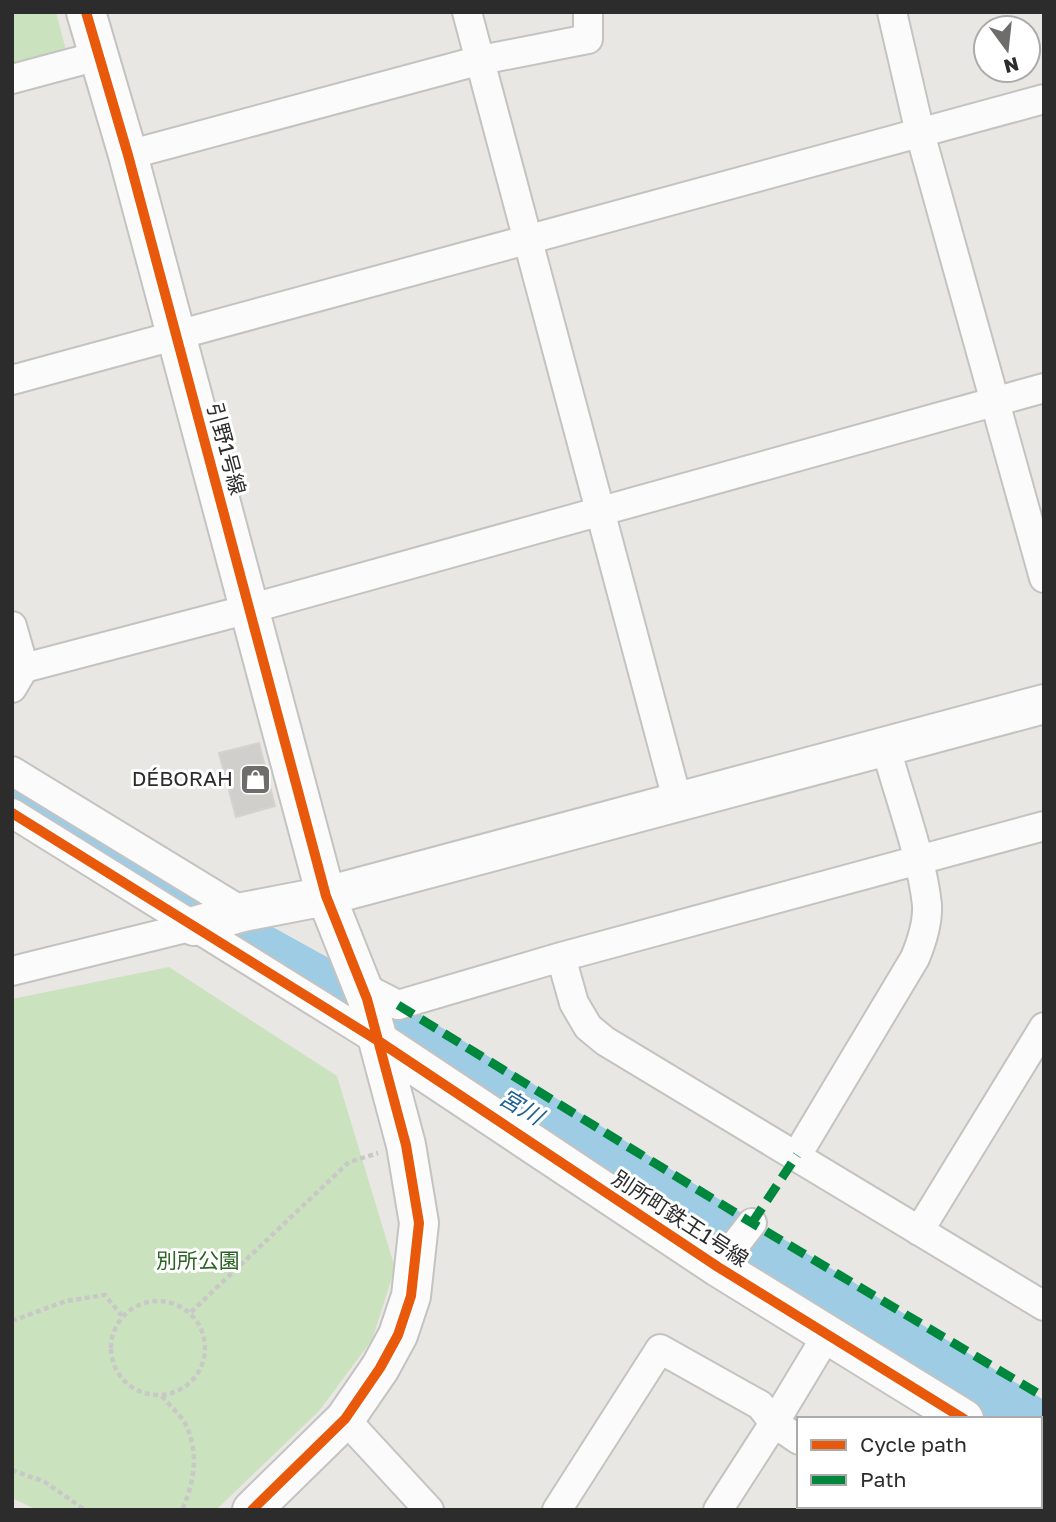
<svg xmlns="http://www.w3.org/2000/svg" width="1056" height="1522" font-family="'Golos Text','Noto Sans JP',sans-serif">
<rect width="100%" height="100%" fill="#e9e7e3"/>
<path fill="#cbe2bf" d="M12,12h44l10,38 -54,14z
M169,967l168,109 58,192 -23,72 -53,71 -103,99h-179l-25,-12v-499z"/>
<g fill="none" stroke-linecap="round" stroke-linejoin="round">
<path stroke="#9dcce4" stroke-width="47" d="M12,795l234,144 74,41 710,439"/>
</g>
<path fill="#d1cfcc" stroke="#d4d3cf" stroke-width="2" d="M259,743l16,63 -39,11 -17,-64z"/>
<g fill="none" stroke-linecap="round" stroke-linejoin="round">
<defs>
<path id="street" d="M467,12l211,791
M892,12l28,121 124,445
M12,79l86,-23
M128,155l353,-95 107,-21v-27
M12,380l1032,-281
M12,626l12,42 -12,20
M24,668l225,-59 795,-221
M12,771l231,141
M12,813l368,229
M561,957l13,46 14,24 17,14 439,265
M12,971l182,-45
M361,986l37,19 163,-48 483,-131
M797,1155l118,-197c7,-17 13,-35 12,-53 -5,-48 -28,-109 -41,-157
M919,1231l125,-204
M718,1267l34,-44
M345,1419l84,91
M902,1506l6,4
M557,1510l103,-161 100,56 14,18 53,-88
M718,1510l56,-87 25,17
M820,1510l2,-4"/>
<path id="secondary" d="M86,12l42,143 198,741 41,103 39,146 13,78 -8,73 -13,39 -18,33 -35,51 -93,91
M194,926l49,-14 83,-16 718,-192
M380,1042l338,225 246,152
M1040,1465l4,2"/>
</defs>
<use href="#street" stroke="#c4c3c2" stroke-width="32"/>
<use href="#secondary" stroke="#c4c3c2" stroke-width="42"/>
<path stroke="#c8c8c7" stroke-width="4.5" stroke-dasharray="5 3.5" stroke-linecap="butt" d="M111 1348a47 47 0 1 1 94 0a47 47 0 1 1-94 0Z
M191,1312l158,-150 29,-9
M12,1321l54,-20 39,-6 17,21
M162,1396c8,10 20,20 25,31 12,29 7,56 -5,83
M12,1470l33,12 40,28"/>
<use href="#street" stroke="#fcfbfb" stroke-width="28"/>
<use href="#secondary" stroke="#fcfbfb" stroke-width="38"/>
<path stroke="#00873e" stroke-width="9" stroke-dasharray="18 9" stroke-linecap="butt" d="M398,1005l354,218 292,174
M752,1223l45,-68"/>
<defs>
<path id="cycleway" d="M86,12l42,143 198,741 41,103 39,146 13,78 -8,73 -13,39 -18,33 -35,51 -93,91
M12,813l368,229 338,225 246,152"/>
</defs>
<use href="#cycleway" stroke="#fff" stroke-width="15"/>
<use href="#cycleway" stroke="#e8590c" stroke-width="10"/>
</g>
<defs>
<symbol id="shop-square" viewBox="-11 -11 22 22"><rect x="-9" y="-9" width="18" height="18" rx="4" fill="#6e6d6c" stroke="#fff"/><path d="M-5-2.5h2.3a2.7 3.5 0 0 1 5.4 0H5L5.5 6h-11ZM-1.5-2.5h3a1.5 2.3 0 0 0-3 0Z" fill="#fff"/></symbol>
</defs>
<g fill-rule="evenodd">
<use href="#shop-square" x="238" y="762" width="35" height="35"/>
</g>
<g text-anchor="middle" stroke-width="6" stroke-linejoin="round" paint-order="stroke">
<g font-size="21" fill="#2c2c2c" stroke="#fff">
<text transform="translate(226 449) rotate(75)" y="7">引野1号線</text>
<text transform="translate(680 1219) rotate(33)" y="7">別所町鉄王1号線</text>
</g>
<g font-size="21" fill="#2c2c2c" stroke="#fff" text-anchor="end">
<text x="233" y="786">DÉBORAH</text>
</g>
<g font-size="21" fill="#2b6322" stroke="#fff">
<text x="198" y="1268">別所公園</text>
</g>
<g font-size="23" font-style="italic" fill="#1b6092" stroke="#fff">
<text transform="translate(521 1107) rotate(31)" y="8">宮川</text>
</g>
</g>
<rect width="1056" height="1522" fill="none" stroke="#2c2c2c" stroke-width="28"/>
<rect x="797" y="1417" width="245" height="91" fill="#ffffff" stroke="#ababab" stroke-width="2"/>
<rect x="811" y="1440" width="35" height="10" fill="#e8590c" stroke="#ababab" stroke-width="2"/>
<text x="860" y="1452" font-size="21" fill="#2c2c2c">Cycle path</text>
<rect x="811" y="1475" width="35" height="10" fill="#00873e" stroke="#ababab" stroke-width="2"/>
<text x="860" y="1487" font-size="21" fill="#2c2c2c">Path</text>
<g transform="translate(1007 49) rotate(165)"><circle r="33" fill="#ffffff" stroke="#ababab" stroke-width="2"/>
<path d="M0-5L12 26L0 18L-12 26Z" fill="#6e6d6c"/>
<text y="-10" font-size="19" font-weight="bold" text-anchor="middle" fill="#2c2c2c">N</text>
</g>
</svg>
